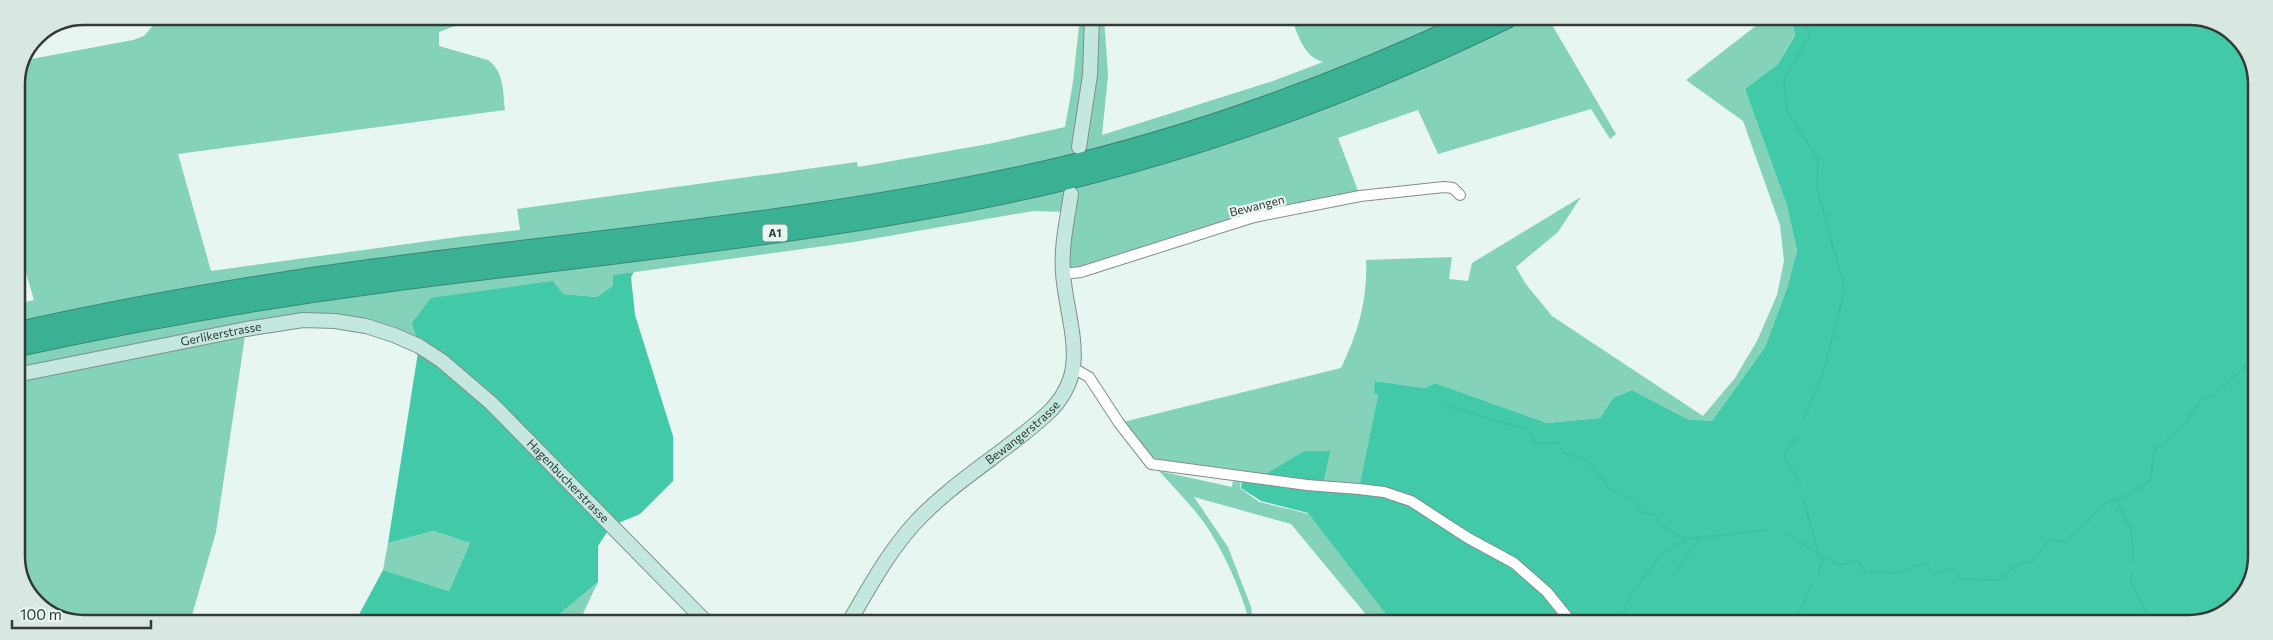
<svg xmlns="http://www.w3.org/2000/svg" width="2273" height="640" font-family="Commissioner,sans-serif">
<rect width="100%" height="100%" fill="#e7f6f0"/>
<path fill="#85d2bb" d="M161,16l317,1 -39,15v14l49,14c16,11 15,32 17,50l-327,44 33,117 254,-35 55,-6 -3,-21 340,-47 1,5 130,-23 77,-17 8,-45 7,-65h24l4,58 -6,60 171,-54 50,-19c-20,-6 -24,-26 -32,-44h257l68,116 -6,5 -19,-30 -153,45 -20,-44 -80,28 22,58 -106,21 -191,57 5,-62 -35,-1 -179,31 -241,33 1,11 -17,11 -34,-3 -144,52 -84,-25 -89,8 -30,203 -26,90h-123l-34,-22 -17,-39v-257l18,-4 -18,-61v-155l10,-24 107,-20 11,-4z
M1766,18h26l3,16 -17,30 -33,25 42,117 10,45 -10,37 -22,59 -53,74 -25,-2 -55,-29 -19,8 -13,20 -53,5 -112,-40 -10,5 -49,-7 2,14 -18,91 -36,-2 5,-33h-25l-37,23 -1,3 -115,-13 -32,-41 222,-55c17,-35 27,-69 25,-108l86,-3 -3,22 19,2 4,-18 109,-66 -23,35 -42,35 9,16 27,33 151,100 32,-38 22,-37 20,-46 7,-34 -4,-36 -37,-104 -57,-41z
M1159,471l73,16 1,-7 8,1 -1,7 19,14 50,12 85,109h-21l-82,-99 -97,-27 34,50 23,60 2,16h-3c-10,-35 -26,-72 -47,-102 -13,-17 -29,-33 -44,-50z
M433,531l37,12 -21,48 -66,-21 5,-27z
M598,582l-19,40h-29z"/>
<path fill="#42c9a7" d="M1792,18h414l34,22 17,39 -2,494 -25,37 -41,14 -796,-1 -85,-110 -47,-12 -20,-13 1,-7 23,3 1,-10 38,-23h26l-7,36 36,2 19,-94 -4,-2 1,-12 50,7 10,-5 112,40 53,-5 13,-20 19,-8 55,29 25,2 53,-74 22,-59 10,-37 -10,-45 -42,-117 33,-25 17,-29z
M634,272l-3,5 4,38 38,121v45l-33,33 -29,12 -13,20v36l-48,40h-195l28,-52 66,21 21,-48 -37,-12 -45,12 31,-197 -7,-23 19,-25 122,-17 10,13 34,3 16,-11v-11z"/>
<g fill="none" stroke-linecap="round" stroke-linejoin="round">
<path stroke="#3cc4a3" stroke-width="2.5" d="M1444,405l84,25 7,13h23l6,10 23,7 21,27 26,13 8,13 12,2 14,15 18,9 81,-9
M1804,417l18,-41 23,-86 -28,-102 1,-29 -31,-47 -3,-33 26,-44 -6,-17
M1798,437l-15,18 17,28
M1803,498l16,56
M2116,499l16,33 1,28
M1787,534l51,31 20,-4 7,11c8,0 32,2 37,0 8,-3 13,-7 22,-9l12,11 15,-5 9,10 39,1 18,-15 14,-3 19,-23 15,3 45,-42 16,-3 25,-17 2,-24 4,-10 8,-1 5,-9 14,-12 18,-25 13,-5 37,-34 3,-7
M1660,556l26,-17
M1686,557l14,-19
M1819,573l4,-17
M1671,575l13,-14
M2131,575l1,9 17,34 -2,6
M1620,623l10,-27 28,-38
M1794,623l18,-38"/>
<defs>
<path id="street" d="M1063,274l18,-2 173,-55 106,-21 84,-9 9,1 7,7
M1073,368l16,9 30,46 32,41 156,21 52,4 25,3 27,9 57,37 46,25 33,29 25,31"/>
<g id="secondary">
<path d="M1079,147l11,-72 2,-58"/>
<path id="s1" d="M16,375l230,-46 57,-9 32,1 31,5 28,9 25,11 23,15 49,42 215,219"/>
<path id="s2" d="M849,622c20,-34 38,-68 65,-98 39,-43 91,-71 134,-111 12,-11 23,-29 25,-46 4,-30 -8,-63 -10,-94 -2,-27 4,-52 8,-79"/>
</g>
<path id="highway" d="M16,332c118,-26 237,-47 357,-63 224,-30 450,-48 671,-98 149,-34 294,-87 433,-153
M16,347c119,-26 237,-47 357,-63 225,-30 451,-49 672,-99 161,-37 315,-95 463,-167"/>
</defs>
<use href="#street" stroke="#818f8a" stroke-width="12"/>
<use href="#secondary" stroke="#818f8a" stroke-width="16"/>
<use href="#highway" stroke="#398774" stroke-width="21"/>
<use href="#street" stroke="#fff" stroke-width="10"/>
<use href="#secondary" stroke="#c4e8df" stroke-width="14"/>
<use href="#highway" stroke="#3bb194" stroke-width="19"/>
</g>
<g text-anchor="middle" stroke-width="4.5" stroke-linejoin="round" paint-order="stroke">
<rect fill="#e7f6f0" stroke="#6a726f" stroke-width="1" x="762.5" y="224.5" width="25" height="17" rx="4"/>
<g font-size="11" font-weight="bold" fill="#343a38">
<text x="775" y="237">A1</text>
</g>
<g font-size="12" fill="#343a38" stroke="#e7f6f0">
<text transform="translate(1257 206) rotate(-14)" y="4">Bewangen</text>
<text dy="4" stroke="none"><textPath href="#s1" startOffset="209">Gerlikerstrasse</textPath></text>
<text dy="4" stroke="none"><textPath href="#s2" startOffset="260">Bewangerstrasse</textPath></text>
<text dy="4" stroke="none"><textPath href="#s1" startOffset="614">Hagenbucherstrasse</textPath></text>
</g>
</g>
<path d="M0 0H2273V640H0ZM84 25H2189A59 59 0 0 1 2248 84V556A59 59 0 0 1 2189 615H84A59 59 0 0 1 25 556V84A59 59 0 0 1 84 25Z" fill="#d9e7e1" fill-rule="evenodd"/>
<path fill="none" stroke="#343a38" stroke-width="2.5" d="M84 25H2189A59 59 0 0 1 2248 84V556A59 59 0 0 1 2189 615H84A59 59 0 0 1 25 556V84A59 59 0 0 1 84 25Z"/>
<path d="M12 620v8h139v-8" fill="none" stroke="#343a38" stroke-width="2.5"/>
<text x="20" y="620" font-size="15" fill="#343a38" stroke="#e7f6f0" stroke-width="4" paint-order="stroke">100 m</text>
</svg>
